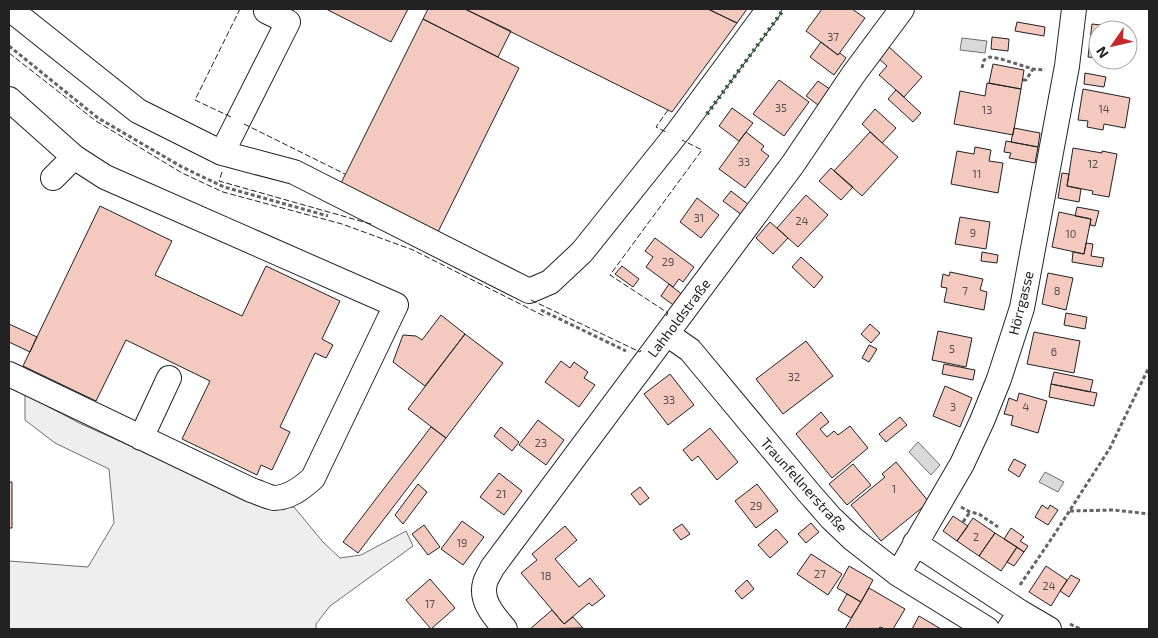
<svg xmlns="http://www.w3.org/2000/svg" width="1158" height="638" font-family="'Exo 2',sans-serif">
<rect width="100%" height="100%" fill="#fff"/>
<path fill="#eee" stroke="#6f6f6f" d="M25,394l54,29 128,57 63,26 24,1 29,35 17,16 21,-3 45,-24 7,15 -83,60 -14,18v5h-307v-68l79,6 26,-44 -5,-54 -54,-26 -30,-23z"/>
<path fill="#d9d9d9" stroke="#6f6f6f" d="M962,38l25,3 -2,12 -25,-3z
M918,442l22,23 -9,10 -22,-23z
M1045,472l19,10 -6,10 -19,-10z"/>
<path fill="#f3c9c0" stroke="#222" d="M326,9h82l-17,33z
M428,9h37l46,22 -13,26 -75,-38z
M465,9h243l29,14 -65,89z
M708,9h39l-10,14z
M822,9h30l13,9 -27,37 -32,-24z
M423,19l96,49 -83,168 -97,-49z
M1017,22l28,5 -1,9 -29,-5z
M1092,24l27,3 -1,3h-20v28l-10,-1z
M992,37l17,2 -1,12 -17,-2z
M821,42l17,13 2,-2 6,5 -12,17 -24,-18z
M889,47l33,30 -18,20 -25,-22 8,-9 -9,-8z
M993,64l31,6 -3,19 -32,-6z
M1085,73l21,4 -2,10 -20,-3z
M779,80l30,22 -25,34 -31,-22z
M818,81l16,11 -12,16 -16,-12z
M987,83l34,6 -8,46 -59,-11 6,-33 25,5z
M1083,89l47,9 -5,30 -21,-4 -1,6 -16,-3 1,-6 -10,-1z
M896,90l25,23 -8,9 -25,-23z
M732,108l21,15 -14,18 -20,-15z
M875,109l21,19 -14,15 -20,-19z
M1014,128l26,5 -2,14 -27,-5z
M746,132l18,14 -3,4 8,6 -24,32 -26,-19z
M870,132l28,25 -36,39 -28,-25z
M1006,141l32,6 -3,16 -26,-5 2,-5 -7,-1z
M975,147l16,3 -2,11 14,2 -5,30 -47,-9 6,-33 17,3z
M1073,148l29,5v-2l15,3 -8,43 -17,-3 1,-3 -26,-5z
M831,168l22,19 -12,13 -22,-19z
M1062,173l7,1 -2,12 14,3 -2,13 -21,-4z
M731,191l18,14 -7,10 -19,-14z
M806,195l22,20 -30,32 -21,-19z
M697,198l22,17 -18,23 -21,-16z
M100,206l72,35 -17,34 87,41 24,-50 74,35 -18,38 11,6 -7,13 -11,-5 -35,74 10,5 -18,38 -11,-5 -4,10 -75,-36 28,-58 -84,-41 -30,61 -73,-35z
M1077,207l22,4 -4,15 -5,-1 1,-6 -16,-3z
M1059,212l32,7 -7,35 -32,-7z
M960,217l30,5 -4,27 -31,-5z
M770,222l18,16 -15,16 -17,-16z
M655,238l39,29 -11,15 -4,-3 -6,8 -27,-20 7,-10 -8,-6z
M1086,243l7,1 -2,12 13,2 -2,9 -30,-5 1,-10 11,2z
M982,252l16,3 -1,8 -16,-2z
M801,257l22,20 -9,11 -22,-21z
M622,266l17,13 -6,8 -18,-13z
M950,272l33,7 -3,11 7,2 -3,18 -40,-8 3,-14 -6,-1 2,-13 6,2z
M1048,273l25,5 -7,32 -24,-6z
M669,284l15,12 -8,11 -15,-11z
M1066,313l21,4 -2,12 -21,-4z
M441,315l24,19 -40,52 -32,-24 10,-27 13,1 6,4z
M9,324l28,13 -7,15 -21,-10z
M870,324l10,9 -9,10 -10,-9z
M938,331l34,7 -6,29 -34,-7z
M1034,332l46,9 -6,32 -47,-9z
M465,334l38,29 -57,75 -38,-29z
M806,341l27,35 -50,38 -27,-35z
M869,345l8,4 -8,13 -7,-4z
M561,361l9,7 4,-6 14,10 -4,6 11,7 -16,22 -34,-25z
M944,364l31,6 -2,10 -31,-6z
M1054,372l39,8 -3,12 -39,-8z
M670,374l24,31 -26,20 -24,-31z
M1051,384l46,9 -3,13 -45,-9z
M945,386l27,12 -12,29 -27,-11z
M1019,393l28,8 -9,32 -27,-8 2,-9 -9,-2 5,-16 8,3z
M821,412l8,10 -9,7 7,8 7,-6 4,4 12,-9 18,22 -36,30 -36,-44z
M900,417l7,8 -21,17 -7,-8z
M538,420l26,20 -18,25 -27,-20z
M431,427l15,11 -88,115 -15,-11z
M501,427l18,15 -7,9 -18,-15z
M710,428l28,34 -21,18 -19,-24 -6,5 -9,-11z
M1014,459l12,6 -7,12 -11,-7z
M896,462l33,40 -48,39 -30,-36 34,-28 -3,-3z
M853,464l18,21 -24,20 -18,-21z
M499,473l23,18 -18,24 -24,-18z
M9,482h3v46h-3z
M418,484l9,8 -24,32 -8,-9z
M757,484l21,27 -22,17 -21,-27z
M640,487l9,11 -9,7 -9,-11z
M1042,505l6,4 2,-4 8,5 -10,15 -13,-8z
M953,516l15,10 -11,15 -14,-10z
M973,518l22,15 -16,23 -22,-15z
M462,521l22,16 -21,28 -22,-16z
M811,523l8,9 -13,11 -8,-9z
M682,524l8,10 -9,6 -8,-10z
M424,525l16,22 -12,8 -16,-21z
M565,526l12,14 -22,19 24,28 11,-9 15,18 -13,10 -3,-3 -25,21 -43,-51 16,-13 -5,-6z
M1011,528l13,9 -4,4 8,5 -4,6 -20,-13z
M776,529l12,13 -18,16 -12,-13z
M995,533l22,14 -16,24 -22,-15z
M1017,547l7,5 -10,14 -7,-4z
M811,554l31,20 -14,21 -31,-21z
M849,566l24,14 -12,22 -24,-14z
M1046,566l21,14 -16,26 -22,-14z
M1071,575l9,5 -11,17 -9,-6z
M430,579l25,29 -24,21 -25,-29z
M747,580l7,9 -12,10 -7,-8z
M869,588l36,21 -12,20h-8l-5,-2 -2,2h-33z
M847,594l14,8 -10,16 -13,-8z
M552,610l12,14 9,-7 10,11 -53,1z
M919,616l22,13h-29z"/>
<g fill="none" stroke-linecap="round" stroke-linejoin="round">
<defs>
<path id="minor" d="M10,9l128,102 84,42 66,-131 -22,-11
M9,99l65,58 31,20 291,128 -83,173c-11,10 -24,20 -39,20 -7,-1 -16,-6 -23,-8l-242,-116
M222,153l72,19 235,119 21,-9 32,-30 96,-120 91,-123
M53,178l21,-21
M667,334l23,16 119,143 22,25 22,21 45,35 89,55
M141,438l28,-60
M915,543l105,69 29,17
M898,574l64,-110 20,-43 17,-42 23,-71 45,-242 7,-57
M505,629c-11,-13 -25,-28 -20,-46 1,-5 5,-10 7,-15l301,-404 60,-89 49,-66
M1009,629l11,-17"/>
</defs>
<use href="#minor" stroke="#222" stroke-width="26"/>
<path stroke="#646464" stroke-width="3" stroke-dasharray="4 2.5" stroke-linecap="butt" d="M9,46l89,72 84,49 42,20 104,29
M982,68l2,-8 6,-3 11,2 32,10 12,1
M1023,80h3l7,-11
M541,310l85,41
M961,507l9,5 9,2 19,13
M1070,511l44,-1 35,4
M963,522l7,-10
M1020,585l32,-47 58,-90 39,-81
M1070,624l10,5"/>
<use href="#minor" stroke="#fff" stroke-width="24"/>
<path stroke="#2f5e38" stroke-width="4" stroke-dasharray="2.5 4" stroke-linecap="butt" d="M707,114l77,-105"/>
<path stroke="#222" stroke-width="1" stroke-dasharray="6 2.5" stroke-linecap="butt" d="M9,53l87,68 86,52 41,19 119,32 71,26 131,66
M668,110l-12,17 12,6
M231,117l-36,-17 45,-91
M244,124l101,50
M222,172l-3,9 152,43
M531,300l109,52 1,-2
M666,316l2,-3 -58,-38 92,-125 -20,-10"/>
</g>
<g text-anchor="middle" stroke-width="4" stroke-linejoin="round" paint-order="stroke">
<g font-size="11" fill="#564c4a">
<text x="833" y="41">37</text>
<text x="781" y="112">35</text>
<text x="1104" y="113">14</text>
<text x="987" y="114">13</text>
<text x="744" y="166">33</text>
<text x="1093" y="168">12</text>
<text x="977" y="178">11</text>
<text x="699" y="222">31</text>
<text x="802" y="225">24</text>
<text x="973" y="237">9</text>
<text x="1071" y="238">10</text>
<text x="668" y="266">29</text>
<text x="965" y="295">7</text>
<text x="1057" y="295">8</text>
<text x="952" y="353">5</text>
<text x="1054" y="356">6</text>
<text x="794" y="381">32</text>
<text x="669" y="404">33</text>
<text x="953" y="411">3</text>
<text x="1026" y="411">4</text>
<text x="541" y="447">23</text>
<text x="894" y="493">1</text>
<text x="501" y="498">21</text>
<text x="756" y="510">29</text>
<text x="976" y="541">2</text>
<text x="462" y="547">19</text>
<text x="820" y="578">27</text>
<text x="546" y="580">18</text>
<text x="1049" y="590">24</text>
<text x="430" y="608">17</text>
</g>
<g font-size="14" fill="#222" stroke="#fff">
<text transform="translate(1021 303) rotate(-76)" y="5">Hörrgasse</text>
<text transform="translate(679 318) rotate(-53)" y="5">Lahholdstraße</text>
<text transform="translate(804 485) rotate(48)" y="5">Traunfellnerstraße</text>
</g>
</g>
<rect width="1158" height="638" fill="none" stroke="#222222" stroke-width="20"/>
<g transform="translate(1113 45) rotate(236)"><circle r="24" fill="#ffffff" stroke="#a7a7a7"/>
<path d="M0-4L9 19L0 12L-9 19Z" fill="#c62828"/>
<text y="-8" font-size="14" font-weight="bold" text-anchor="middle" fill="#222222">N</text>
</g>
</svg>
